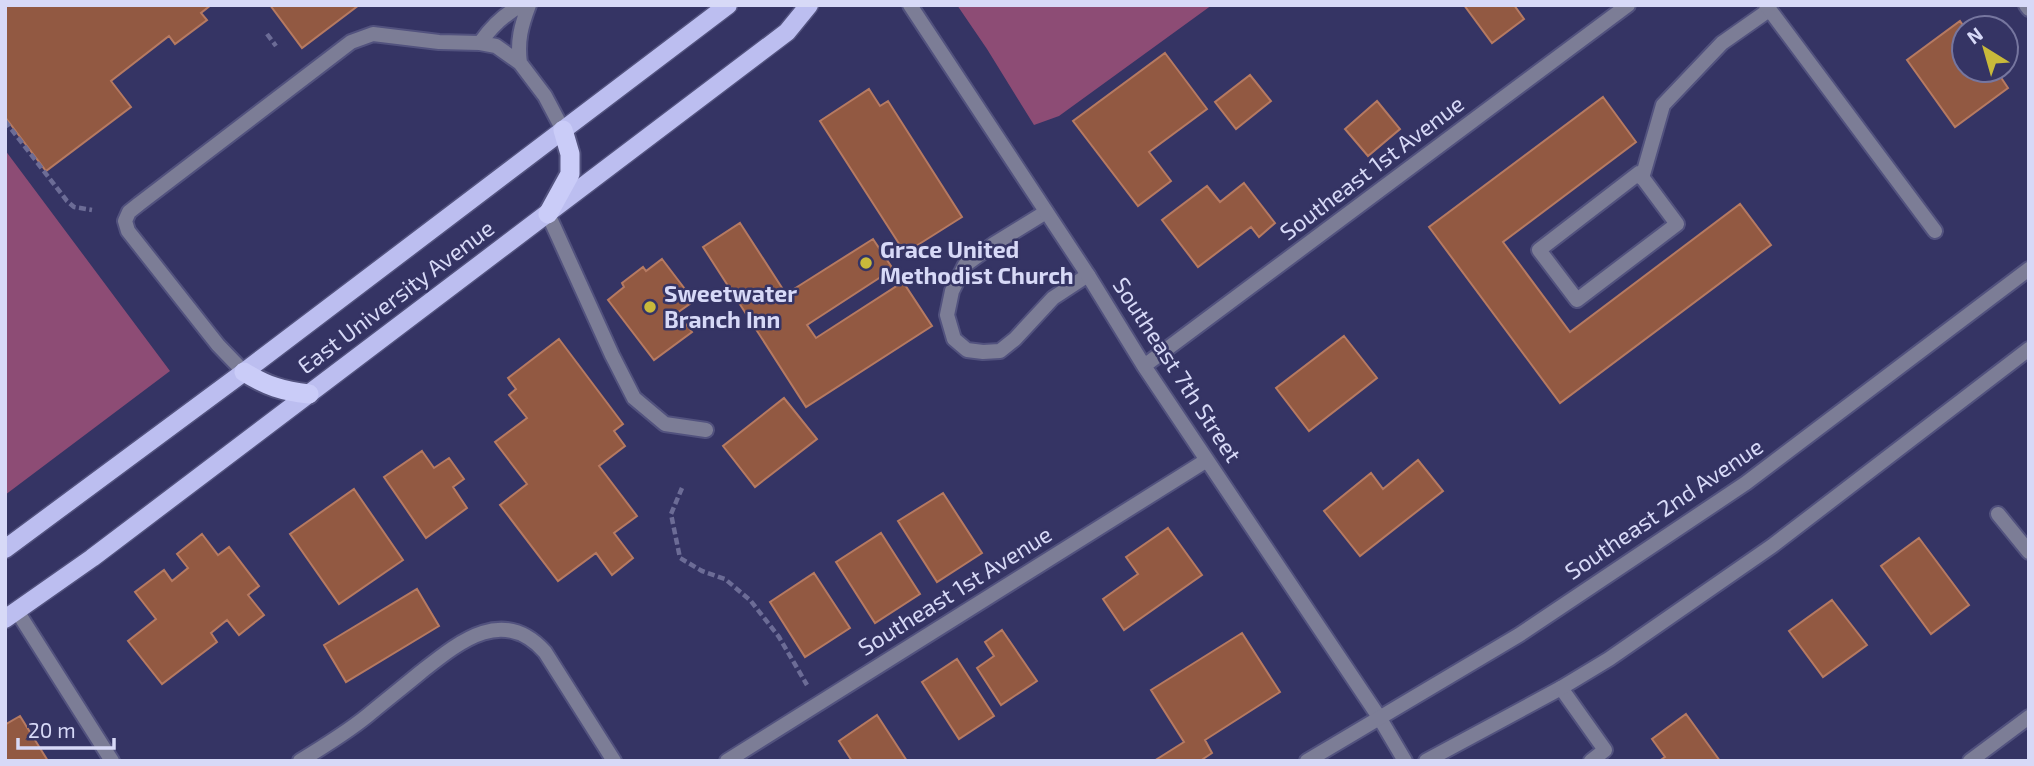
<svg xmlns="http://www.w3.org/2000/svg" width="2034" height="766" font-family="'Exo 2',sans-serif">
<rect width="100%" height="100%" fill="#353464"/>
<path fill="#8d4c75" d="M957,5h255l-153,111 -25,9 -47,-76z
M5,150l165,221 -165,124z"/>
<path fill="#925942" stroke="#b67a62" stroke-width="2" d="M5,5h206l-10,8 6,7 -32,24 -6,-8 -58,45 20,26 -85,64 -41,-54z
M270,5h89l-57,43z
M1464,5h50l10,14 -32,24z
M1960,21l5,7 -1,42h32l12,18 -53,39 -48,-67z
M1165,53l42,56 -58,43 22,29 -33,25 -65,-85z
M1250,75l21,26 -35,28 -21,-27z
M869,89l11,17 8,-5 74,116 -57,36 -85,-132z
M1603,97l33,45 -133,100 67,90 170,-128 31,41 -211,158 -131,-176z
M1377,101l23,28 -32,27 -23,-27z
M1244,183l31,40 -16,14 -8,-10 -53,40 -36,-47 45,-34 13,16z
M740,223l46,71 87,-55 20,30 -86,56 9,13 87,-56 29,44 -126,81 -103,-160z
M662,259l32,42 -17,12 15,19 -38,28 -46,-60 16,-13 -2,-4 21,-16 3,4z
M1344,336l33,42 -68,53 -33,-43z
M559,339l64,85 -9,7 11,15 -26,20 38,50 -23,17 19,25 -21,17 -16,-22 -38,28 -58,-76 27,-21 -32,-42 32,-24 -18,-23 7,-6 -8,-11z
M784,398l33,41 -62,48 -32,-41z
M422,451l12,17 15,-10 15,21 -11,8 14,21 -41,30 -42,-61z
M1418,460l25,31 -83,65 -36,-45 47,-38 12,16z
M354,489l49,71 -64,44 -49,-70z
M943,493l39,60 -45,29 -39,-61z
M1168,528l34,47 -78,55 -21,-31 35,-25 -12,-17z
M881,533l39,61 -45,29 -39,-61z
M202,534l16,21 11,-8 30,39 -11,9 16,20 -25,20 -12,-15 -16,13 6,9 -55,42 -34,-43 28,-22 -21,-27 29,-22 8,11 16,-13 -11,-14z
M1919,538l50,67 -38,29 -50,-68z
M814,573l36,55 -45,29 -35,-55z
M417,589l22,37 -93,56 -22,-37z
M1832,600l35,45 -44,32 -34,-46z
M1002,630l35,51 -36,24 -24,-37 17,-12 -9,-14z
M1242,633l38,59 -75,48 7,13 -12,8h-46l30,-19 -33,-52z
M957,659l37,57 -35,23 -37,-57z
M1686,714l34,47h-61l6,-4 -13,-18z
M877,715l30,46h-55l-13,-20z
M20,716l28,45h-43v-39l1,2z"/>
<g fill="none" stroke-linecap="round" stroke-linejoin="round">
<defs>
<path id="service" d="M2026,5l3,4
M480,43c11,-16 24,-29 42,-38
M520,63c-3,-22 1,-37 9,-58
M1639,173l38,51 -100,76 -38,-50z
M1642,178l21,-73 59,-62 47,-33
M1046,212l-52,32 -29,21 -13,26 -5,24 7,24 13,11 16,2 17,-1 15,-12 38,-41 35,-23
M548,214l64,141 22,43 31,26 41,6
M244,372l-26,-27 -90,-114 -3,-10 4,-9 10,-8 212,-162 22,-8 66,8 41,1 16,3 24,17 25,33 18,34
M17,611l95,150
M1561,688l44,62 -14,11
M300,761c23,-14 46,-28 67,-45 18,-15 36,-29 54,-44 38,-30 82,-67 124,-20l69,109"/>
<path id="minor" d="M910,5l178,270 56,91 235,351 26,44
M1766,5l169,226
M1144,366l484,-361
M1998,514l31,38
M727,761l480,-301
M1970,761l59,-44"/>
<path id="tertiary" d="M1307,761l212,-126 227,-152 283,-214
M1426,761l135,-73 48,-29 163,-113 257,-197"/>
<path id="primary" d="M5,549l239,-177 484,-367
M5,619l87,-61 695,-526 22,-27"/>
<path id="trunk" d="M548,214l22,-40v-20l-7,-24
M244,372c23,14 38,19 65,22"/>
</defs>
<use href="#service" stroke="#52527e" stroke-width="18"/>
<use href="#minor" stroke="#52527e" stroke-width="18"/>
<use href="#tertiary" stroke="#52527e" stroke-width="18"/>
<use href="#primary" stroke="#52527e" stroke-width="21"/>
<use href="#trunk" stroke="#52527e" stroke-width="23"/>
<path stroke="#6c6c96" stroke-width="4.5" stroke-dasharray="7 3.5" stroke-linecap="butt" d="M267,34l9,12
M5,121l62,80 7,6 18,3
M682,488l-11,26 9,44 22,13 23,8 25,21 29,37 28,48"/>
<use href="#service" stroke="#7c7d96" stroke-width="14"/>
<use href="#minor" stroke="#7c7d96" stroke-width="14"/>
<use href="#tertiary" stroke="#7c7d96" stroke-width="14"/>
<use href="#primary" stroke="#bcbef0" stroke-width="18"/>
<use href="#trunk" stroke="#caccf8" stroke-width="19"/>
</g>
<g fill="#c9ba3a" stroke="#353464" stroke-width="2.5">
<circle cx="866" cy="263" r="7"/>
<circle cx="650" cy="307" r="7"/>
</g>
<g text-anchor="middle" stroke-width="5" stroke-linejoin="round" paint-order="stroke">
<g font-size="23" fill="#d7d9f7" stroke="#353464">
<text transform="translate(1372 168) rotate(-37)" y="8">Southeast 1st Avenue</text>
<text transform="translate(396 297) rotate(-37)" y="8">East University Avenue</text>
<text transform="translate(1177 370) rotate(57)" y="8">Southeast 7th Street</text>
<text transform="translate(1664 509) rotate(-34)" y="8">Southeast 2nd Avenue</text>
<text transform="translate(955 591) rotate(-32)" y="8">Southeast 1st Avenue</text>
</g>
<g font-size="23" font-weight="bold" fill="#d7d9f7" stroke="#353464" text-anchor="start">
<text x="880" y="258">Grace United<tspan x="880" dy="26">Methodist Church</tspan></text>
<text x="664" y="302">Sweetwater<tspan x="664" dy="26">Branch Inn</tspan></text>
</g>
</g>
<rect width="2034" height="766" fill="none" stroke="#d7d9f7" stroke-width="14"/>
<g transform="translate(1985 49) rotate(323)"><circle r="33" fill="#353464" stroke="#76769f" stroke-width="2"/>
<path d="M0-5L12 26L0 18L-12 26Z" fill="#c9ba3a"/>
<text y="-10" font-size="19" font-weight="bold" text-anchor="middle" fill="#d7d9f7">N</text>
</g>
<path d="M18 738v10h96v-10" fill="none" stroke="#d7d9f7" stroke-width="3.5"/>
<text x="28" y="738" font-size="21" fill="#d7d9f7" stroke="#353464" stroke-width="5" paint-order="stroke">20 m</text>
</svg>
